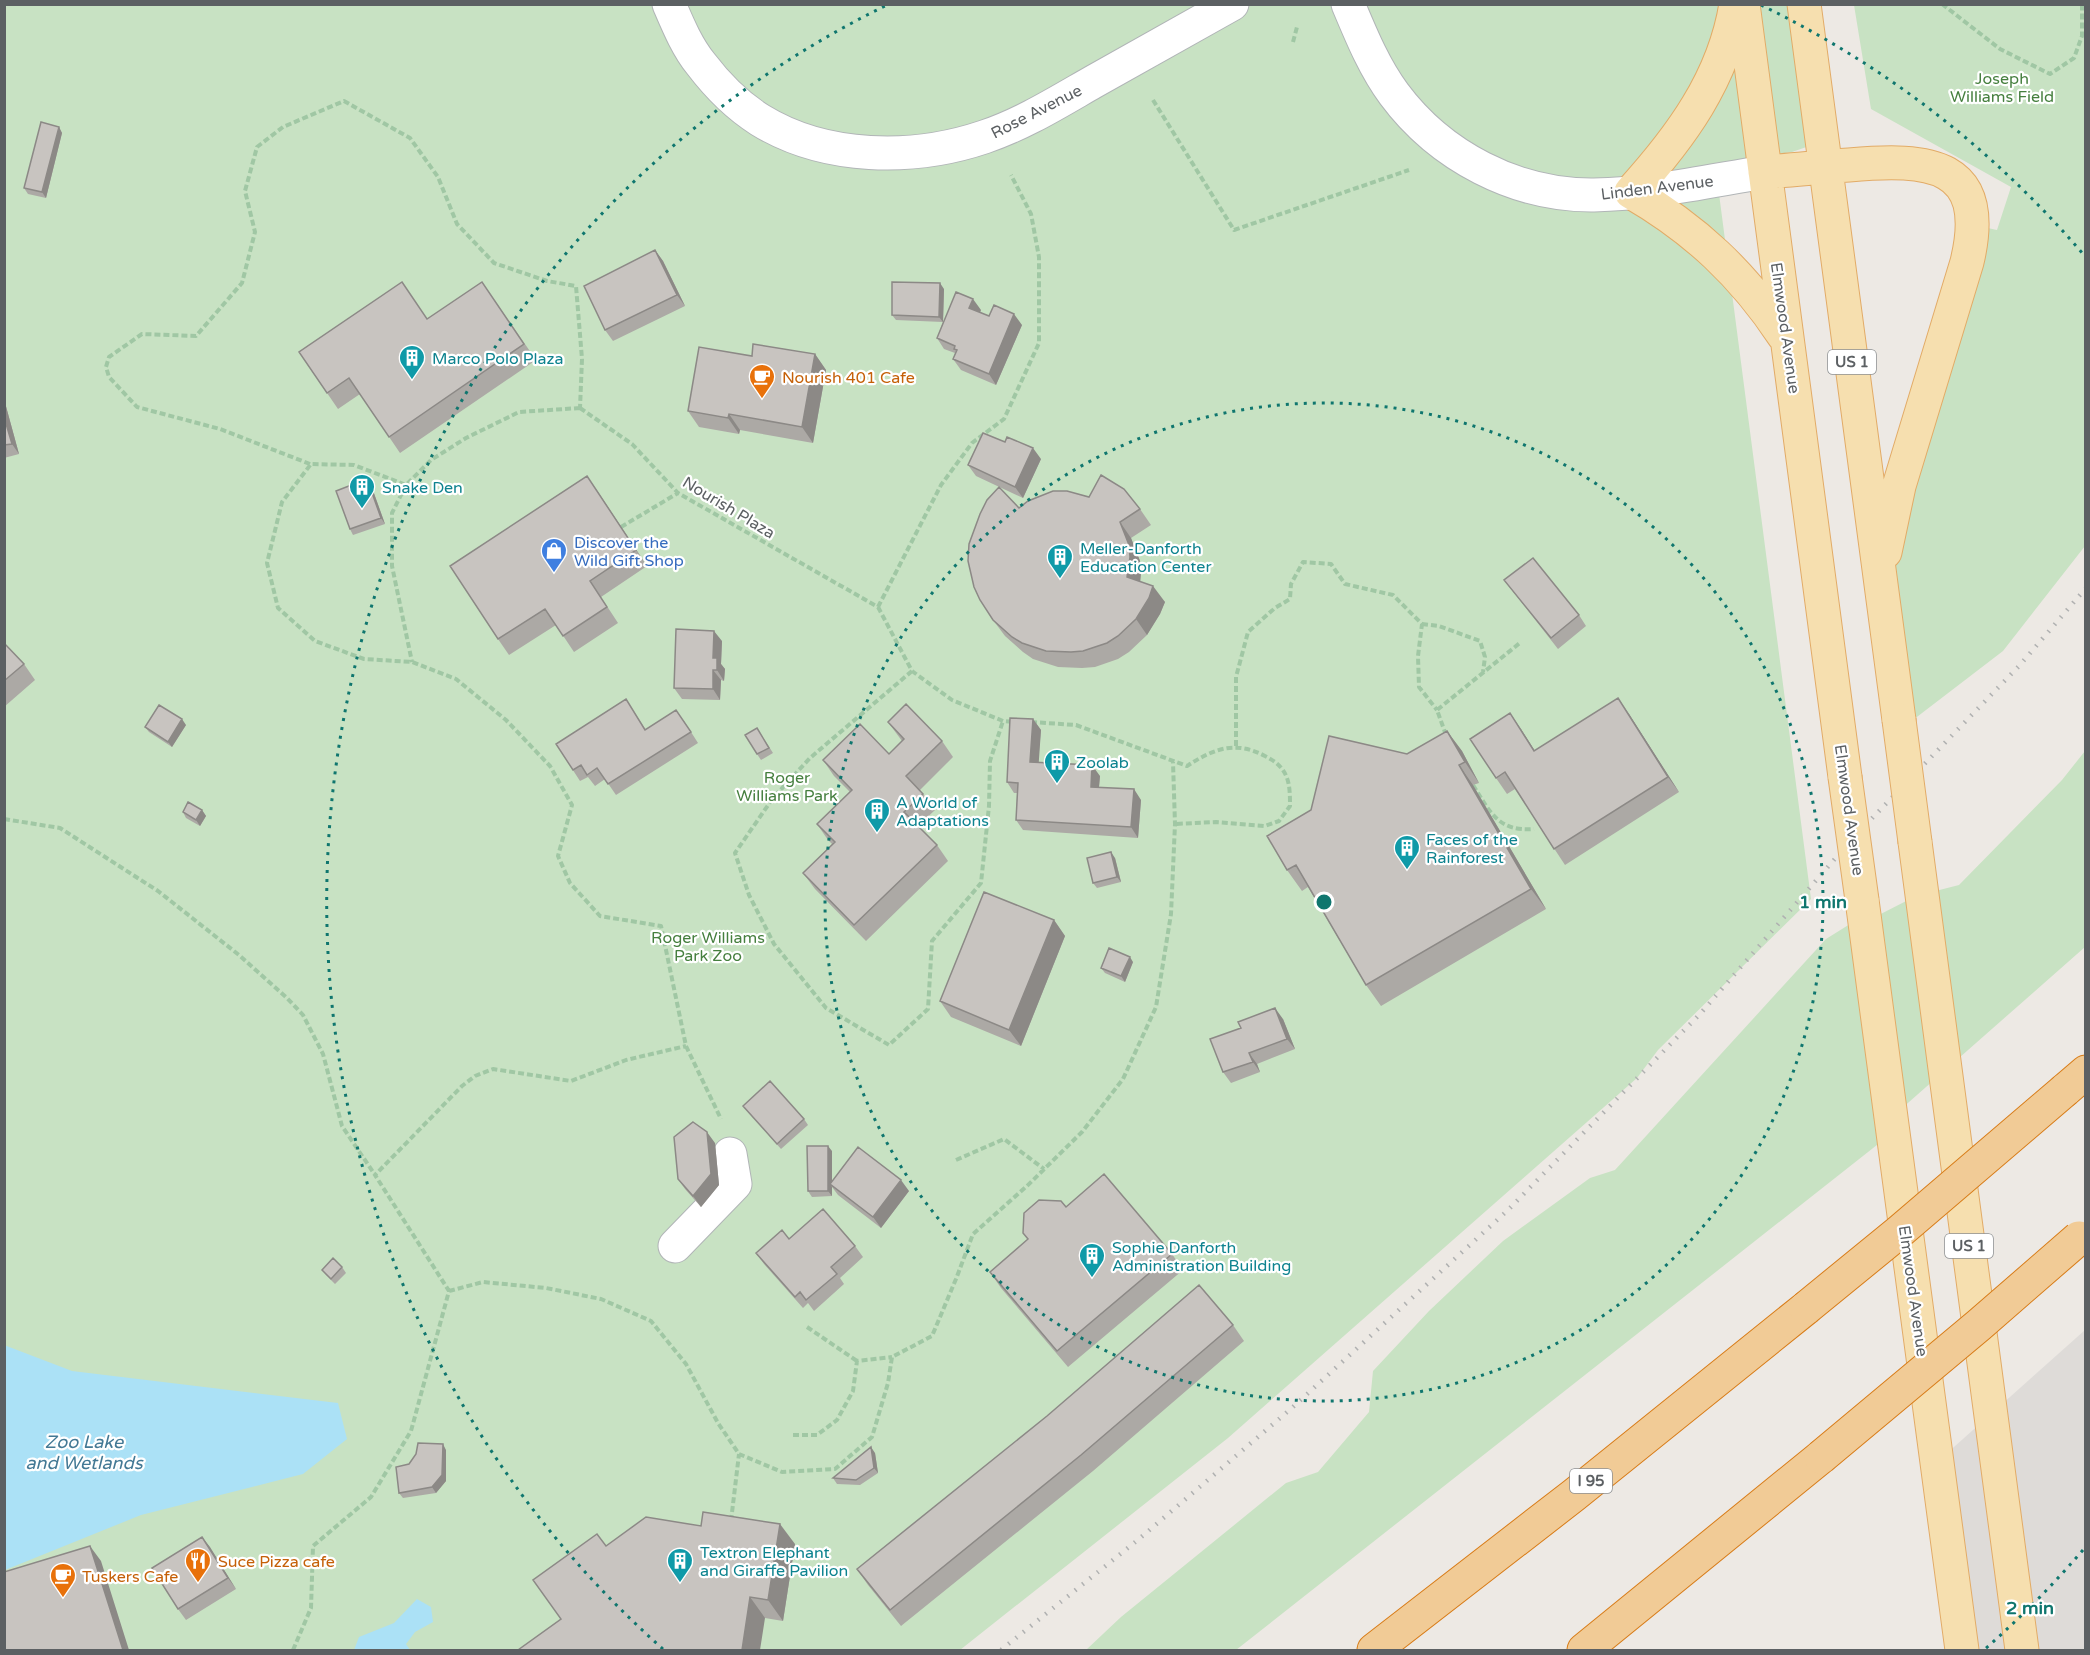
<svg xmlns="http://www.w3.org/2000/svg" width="2090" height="1655" font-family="'Varela Round',sans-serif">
<rect width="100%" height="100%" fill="#ede9e4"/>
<path fill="#dedbd8" d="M2085,1330v320h-128l-12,-195z"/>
<path fill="#c8e2c3" d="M5,5h1792l18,139 -23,8 -77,11 96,736 -153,151 -21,28 -409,360 -268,212h-955z
M1854,5h231v541l-82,105 -94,72 -39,-164 94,-336 33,7 14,-43 -140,-78z
M2085,751v196l-193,170 -10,24 -646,509h-150l35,-33 165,-134 32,-11 51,-60 4,-41 56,-60 74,-70 87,-63 25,-8 211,-231 32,-20 9,2 49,-25 43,-11 103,-105z"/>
<path fill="#abe1f6" d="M4,1345l68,26 266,32 9,36 -44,35 -162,41 -136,55z
M417,1599l14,8 2,15 -18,10 -9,12 4,6h-56l5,-13 35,-14z"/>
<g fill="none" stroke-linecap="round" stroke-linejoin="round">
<defs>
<path id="minor" d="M669,4c9,21 18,43 32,60 16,21 37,42 59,56 65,40 153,41 224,17 39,-13 74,-35 109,-55 46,-26 92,-52 139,-78
M1348,4c13,31 26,63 46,90 46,62 122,102 200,101 57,-1 115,-14 171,-23
M675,1246l60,-62 -5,-30"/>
<path id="major" d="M1736,4c-12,75 -56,134 -105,188 64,37 112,82 153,144
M1743,4l102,773
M1804,4l95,716
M1765,172c28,-2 56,-5 84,-7 79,-7 142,-3 118,97l-68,224 -14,66
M1915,842l107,808
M1862,900l100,750"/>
<path id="highway" d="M2065,1090l21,-18
M1374,1650l200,-155 232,-187
M1584,1650l237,-193"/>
</defs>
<use href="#minor" stroke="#b1b5b7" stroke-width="35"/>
<use href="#major" stroke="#e2ab67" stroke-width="35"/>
<use href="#highway" stroke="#d87c18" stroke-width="35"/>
<path stroke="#a0c7a4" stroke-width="4" stroke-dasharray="6 3" stroke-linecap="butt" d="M1942,4l58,45 50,25 24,-16 8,-22v-32
M1293,42l4,-15
M1153,100l81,130 175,-60
M580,408l-61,4 -53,26 -35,22 -25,25 -52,-20 -43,-1 -29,38 -15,61 11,45 37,33 49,18 48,3 44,17 50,41 44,46 22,39 -14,51 12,27 30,33 61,10 25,120 35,73
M580,408l52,36 46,49 200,114
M310,464l-90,-35 -83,-22 -28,-30 -3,-10 3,-10 33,-23 54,2 46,-53 13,-51 -10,-41 12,-44 26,-20 61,-26 66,37 28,39 19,47 37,39 53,18 29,5 6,73 -2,49
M406,485l-14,28v53l20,96
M621,527l57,-34
M878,607l34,64 40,29 51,21 11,1
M878,607l63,-122 31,-42 32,-24 35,-76v-86l-8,-43 -20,-39
M1422,624l17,2 41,15 5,16 -2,15
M912,671l-102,87 -37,40 -38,55 14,42 25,49 52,64 63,37 39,-36 4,-68 49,-58 8,-77 1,-45 13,-40
M1031,722l45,3 111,41c26,-17 48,-26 78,-10 10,5 18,11 22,22 3,8 3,19 3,28l-11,15 -14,5 -49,-4 -41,2
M1446,735l-9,-25 84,-68
M1236,746v-69l12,-45 27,-24 15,-9 1,-15 12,-22 28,2 14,20 48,11 29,29 -4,32 1,31 18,23
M1473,785c17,27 25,47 61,44
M4,819l56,9 98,63 81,64 48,43 16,17 20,39 19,72 33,49
M956,1160l48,-21 40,30
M449,1291l34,-9 63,6 55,11 50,22 35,43 32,59 21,31 43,18 53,-3 37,-32 16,-54 4,-26 40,-21 24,-57 17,-45 54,-48 55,-54 41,-53 33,-72 15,-93 4,-90 -2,-62
M807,1327l50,34
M793,1435h24l20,-15 16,-29 4,-30 35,-4
M731,1521l8,-67
M293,1650l18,-42 2,-62 58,-49 40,-66 38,-140 -74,-116 87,-89 13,-10 18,-7 78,12 55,-21 60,-14"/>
<use href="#minor" stroke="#fff" stroke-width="33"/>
<use href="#major" stroke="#f6dfaf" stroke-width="33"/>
<use href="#highway" stroke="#f1cb96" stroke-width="33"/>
<path stroke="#b0b1b1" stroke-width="4.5" stroke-dasharray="1.5 8" stroke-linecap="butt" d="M1001,1650l138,-111 154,-132 214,-196 193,-197 153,-176 166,-172 67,-78"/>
<defs>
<path id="major-bridge" d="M1899,720l16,122
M1845,777l17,123"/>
<path id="highway-bridge" d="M1806,1308l93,-76 166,-142
M1821,1457l158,-132 100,-87"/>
</defs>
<use href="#major-bridge" stroke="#e2ab67" stroke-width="35" stroke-linecap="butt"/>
<use href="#highway-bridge" stroke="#d87c18" stroke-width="35" stroke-linecap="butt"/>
<use href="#major-bridge" stroke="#f6dfaf" stroke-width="33"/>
<use href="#highway-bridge" stroke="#f1cb96" stroke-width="33"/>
</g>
<path fill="#aca9a5" d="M59,127l3,6 -16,65 -18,-4 -4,-6z
M655,250l8,11 22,45 -72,35 -8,-11z
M482,282l54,78 -136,93 -40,-59 -22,15 -39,-57 129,-33z
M944,289l-1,33 38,-12 -1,2 9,4 33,9 -26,60 -35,-15 -8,-11 2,-6 -11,-4 -7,-11 6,-16 -47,-2 -4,-5z
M815,354l11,16 -13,73 -73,-13 -1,4 -40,-7 -11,-16 64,-55z
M4,399l15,55 -15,4z
M1041,459l-18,39 -47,-22 -8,-11z
M371,485l14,39 -32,11 -3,-6z
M598,492l49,74 -46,31 17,26 -44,29 -18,-27 -47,30 -11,-16z
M1019,508l121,1 11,16 -20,13 9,23 1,12 -1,9 25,20 -5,12 -13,21 -18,17 -11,7 -23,8 -13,1 -24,-1 -25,-8 -10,-7 -18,-16 -12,-16z
M1504,580l75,35 7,11 -28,23z
M722,641l-1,23 4,5 -1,12 -3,-1 -1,20 -38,-1 -8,-11z
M4,643l20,21 11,16 -31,27z
M626,699l20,31 38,-9 14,22 -82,52 -11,-16 -10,7 -7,-9 -8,4 -24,-37z
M1629,714l50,78 -114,73 -50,-76 -8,5 -11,-16 25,-49 14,22z
M1033,719l8,11 -3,32 62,14 -1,11 42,13 -3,38 -115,-8 -7,-10 1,-27h-3l-7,-11z
M888,722l54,19 11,16 -33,33 15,20 -17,16 19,19 11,16 -82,80 -51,-52 -12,-16 29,-29 -4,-4 -11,-16 33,-32 -16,-16 -11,-16 66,-6 13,-13z
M186,725l-14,22 -23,-15 -4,-5z
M757,728l16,25 -12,7 -4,-6z
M1447,731l15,20 17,32 -6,2 73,124 -165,97 -15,-21 -58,-98 -6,4 -15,-21z
M202,810l4,6 -6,10 -14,-8 -3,-6z
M1115,858l6,24 -24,6 -4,-5z
M1054,920l11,16 -44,110 -70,-29 -11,-16z
M1133,962l-8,20 -20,-9 -4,-5z
M1283,1019l12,30 -38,15 3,8 -29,11 -8,-11z
M743,1106l61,13 4,6 -27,24z
M715,1143l4,42 -18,22 -16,-18 -7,-10z
M832,1151v31l77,9 -28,37 -43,-33 -6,-8v9l-20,1 -4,-6z
M1066,1207l106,47 11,16 -115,97 -67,-79 -11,-16 38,-33 -5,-6z
M789,1239l66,7 8,11 -23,21 4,6 -30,27 -6,-8 -5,5 -39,-44 -8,-11z
M342,1267l4,6 -11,11 -9,-9 -4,-5z
M1233,1325l11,16 -151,130 -192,155 -33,-41 -11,-16z
M446,1450v31l-10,12 -33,5 -4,-5 10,-29z
M875,1453l3,20 -18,12 -23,-1 -4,-6z
M202,1537l34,52 -50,31 -8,-11z
M795,1544l-12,77 -18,-3 -204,1 45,-73z"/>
<path fill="#8c8986" d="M59,127l3,6 -16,65 -4,-6z
M655,250l8,11 22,45 -8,-11z
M940,283l4,6 -1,33 -4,-5z
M973,299l8,11 -4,9 -8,-11z
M1014,314l8,11 -26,60 -7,-11z
M815,354l11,16 -13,73 -11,-16z
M4,399l15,55 -7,-10 -8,-27z
M729,414l11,16 -1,4 -11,-16z
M1033,448l8,11 -18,39 -8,-11z
M587,476l11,16 49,74 -11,-16z
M367,479l4,6 14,39 -4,-6z
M1120,522l11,16 9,23 1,12 -2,20 -12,-16z
M1153,586l12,16 -5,12 -13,21 -11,-16z
M714,631l8,10 -1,23 4,5 -1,12 -7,-11 -4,-12z
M713,670l8,10 -1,20 -7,-11z
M1618,698l11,16 50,78 -11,-15z
M1510,713l11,16 24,38 -11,-16z
M182,719l4,6 -14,22 -4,-5z
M1033,719l8,11 -3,43 -8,-11z
M1447,731l15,20 17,32 -14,-21z
M1092,765l8,11 -2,21 -7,-10z
M1459,765l14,20 73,124 -15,-20z
M1134,789l7,11 -3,38 -7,-11z
M202,810l4,6 -6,10 -4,-6z
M1111,852l4,6 6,24 -4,-5z
M1054,920l11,16 -44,110 -12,-16z
M1130,957l3,5 -8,20 -4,-6z
M1275,1008l8,11 12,30 -8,-10z
M1249,1053l8,11 3,8 -7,-10z
M707,1132l8,11 4,42 -18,22 -8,-11z
M828,1146l4,5v35l-2,-2 2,3v9l-4,-5z
M901,1180l8,11 -28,37 -8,-11z
M443,1444l3,6v31l-10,12 -4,-6z
M871,1447l4,6 3,20 -4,-5z
M780,1524l15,20 -12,77 -15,-21z
M202,1537l8,10 26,42 -8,-11z
M90,1546l11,15 28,89h-6z
M750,1597l15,21 -5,32h-18z"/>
<path fill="#c8c4c0" stroke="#8c8986" stroke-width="1.5" d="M41,122l18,5 -17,65 -18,-4z
M655,250l22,45 -72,35 -21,-44z
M402,282l25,37 55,-37 42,62 -135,93 -40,-59 -22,15 -28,-41z
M892,282l48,1 -1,34 -47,-2z
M956,292l17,7 -4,9 20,8 5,-11 20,9 -25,60 -36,-15 4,-9 -3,-1 1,-3 -18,-8z
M753,344l62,10 -13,73 -73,-13 -1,4 -40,-7 11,-64 53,9z
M4,417l8,27 -8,1z
M983,433l22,9 2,-5 26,11 -18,39 -47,-22z
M1101,475l23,14 16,20 -20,13 9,23 1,12 -3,20 26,9 -4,12 -13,21 -18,17 -11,7 -24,8 -12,1 -25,-1 -24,-8 -10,-6 -19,-17 -13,-20 -6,-13 -6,-26 1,-17 11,-30 7,-14 12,-13 20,21 9,-7 25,-10h14l22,6z
M587,476l49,74 -46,31 17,26 -44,29 -18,-27 -47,30 -48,-73z
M367,479l14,39 -31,11 -14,-38z
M1533,558l46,57 -28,23 -47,-58z
M676,629l38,2 -1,27h4v12h-4v19l-39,-1z
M4,643l20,21 -20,17z
M1618,698l50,79 -114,72 -49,-77 -9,6 -26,-39 40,-26 24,38z
M626,699l19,31 31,-20 15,22 -83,52 -11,-16 -10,7 -6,-10 -8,5 -17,-26z
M906,704l36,37 -36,35 17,18 -19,18 33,33 -83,80 -51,-52 32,-31 -18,-18 35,-34 -29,-30 37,-36 29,30 15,-15 -16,-17z
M159,705l23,14 -14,23 -23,-15z
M1010,718l23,1 -3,43 62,3 -1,22 43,2 -3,38 -115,-7 2,-37 -11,-1z
M757,728l12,20 -12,6 -12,-19z
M1447,731l18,31 -6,3 72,124 -165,96 -70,-120 -9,5 -20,-34 44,-26 18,-74 78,18z
M188,802l14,8 -6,10 -13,-8z
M1111,852l6,25 -24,6 -6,-25z
M984,892l70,28 -45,110 -69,-29z
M1109,948l21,9 -9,19 -20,-8z
M1275,1008l12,31 -38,14 4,9 -30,10 -13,-33 31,-11 -3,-6z
M770,1081l34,38 -27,25 -34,-38z
M693,1122l14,10 4,42 -18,22 -15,-17 -4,-42z
M807,1146h21v45h-20z
M858,1147l43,33 -28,37 -43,-33z
M1104,1174l68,80 -115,97 -67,-79 38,-33 -5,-6 1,-20 15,-13 22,1 5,6z
M823,1209l32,37 -24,21 6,7 -31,26 -6,-8 -5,5 -39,-44 26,-23 7,9z
M333,1258l9,9 -11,12 -9,-9z
M1199,1285l34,40 -152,130 -191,155 -33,-41 190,-153z
M418,1443l25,1 -1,31 -10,12 -33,6 -3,-26 13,-3 7,-10z
M871,1447l3,21 -18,12 -23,-2z
M703,1512l77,12 -12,76 -18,-3 -8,53h-224l43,-31 -28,-39 64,-46 9,12 40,-29 55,9z
M202,1537l26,41 -50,31 -26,-41z
M90,1546l33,104h-119v-78z"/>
<g fill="none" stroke="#0f766e" stroke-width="3" stroke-dasharray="3 6">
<circle cx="1324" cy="902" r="499"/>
<path d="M2083 1550A998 998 0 0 1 1985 1649M663 1649A998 998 0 0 1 887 5M1761 5A998 998 0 0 1 2083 254"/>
</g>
<defs>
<symbol id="building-pin" viewBox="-11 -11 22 30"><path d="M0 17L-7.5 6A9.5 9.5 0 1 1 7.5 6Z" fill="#0f9aa8" stroke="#fff"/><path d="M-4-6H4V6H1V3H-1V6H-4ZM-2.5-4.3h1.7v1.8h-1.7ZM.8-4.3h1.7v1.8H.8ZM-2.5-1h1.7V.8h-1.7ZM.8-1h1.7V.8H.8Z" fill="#fff"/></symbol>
<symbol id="cafe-pin" viewBox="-11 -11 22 30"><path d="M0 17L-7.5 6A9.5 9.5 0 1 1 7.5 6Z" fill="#e8710a" stroke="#fff"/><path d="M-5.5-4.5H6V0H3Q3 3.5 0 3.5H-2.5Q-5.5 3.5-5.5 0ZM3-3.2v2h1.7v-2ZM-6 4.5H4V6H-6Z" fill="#fff"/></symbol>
<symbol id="shop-pin" viewBox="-11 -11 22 30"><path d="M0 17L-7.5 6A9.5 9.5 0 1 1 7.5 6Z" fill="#3f7fe0" stroke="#fff"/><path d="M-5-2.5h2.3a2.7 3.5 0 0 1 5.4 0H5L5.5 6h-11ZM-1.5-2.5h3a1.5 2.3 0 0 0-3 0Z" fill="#fff"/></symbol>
<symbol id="restaurant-pin" viewBox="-11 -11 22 30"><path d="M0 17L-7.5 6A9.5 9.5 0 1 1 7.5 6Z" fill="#e8710a" stroke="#fff"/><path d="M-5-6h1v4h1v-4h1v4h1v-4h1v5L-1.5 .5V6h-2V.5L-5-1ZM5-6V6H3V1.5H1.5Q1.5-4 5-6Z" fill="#fff"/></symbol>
</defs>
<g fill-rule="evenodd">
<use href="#building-pin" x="397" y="343" width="30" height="40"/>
<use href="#cafe-pin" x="747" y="362" width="30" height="40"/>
<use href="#building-pin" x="347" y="472" width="30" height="40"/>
<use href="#shop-pin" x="539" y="536" width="30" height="40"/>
<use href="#building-pin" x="1045" y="542" width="30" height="40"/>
<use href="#building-pin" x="1042" y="747" width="30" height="40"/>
<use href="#building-pin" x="862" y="796" width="30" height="40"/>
<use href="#building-pin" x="1392" y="833" width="30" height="40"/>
<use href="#building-pin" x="1077" y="1241" width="30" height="40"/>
<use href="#restaurant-pin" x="183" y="1546" width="30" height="40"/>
<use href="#building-pin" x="665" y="1546" width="30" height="40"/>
<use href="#cafe-pin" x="48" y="1561" width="30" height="40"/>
</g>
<g text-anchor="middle" stroke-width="4.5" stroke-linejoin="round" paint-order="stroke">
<g fill="#fff" stroke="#8d9092" stroke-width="1.5">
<rect x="1828" y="350" width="48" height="24" rx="4.5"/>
<rect x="1945" y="1234" width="48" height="24" rx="4.5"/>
<rect x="1570" y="1469" width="42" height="24" rx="4.5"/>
</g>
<g font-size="15" font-weight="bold" fill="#5c6063">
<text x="1852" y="367">US 1</text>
<text x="1969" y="1251">US 1</text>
<text x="1591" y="1486">I 95</text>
</g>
<g font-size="16" fill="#457f3e" stroke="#fff">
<text x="2002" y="84">Joseph<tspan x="2002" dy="18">Williams Field</tspan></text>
<text x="787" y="783">Roger<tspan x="787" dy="18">Williams Park</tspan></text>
<text x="708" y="943">Roger Williams<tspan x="708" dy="18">Park Zoo</tspan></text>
</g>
<g font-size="16" fill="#5c6063" stroke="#fff">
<text transform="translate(1036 111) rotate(-27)" y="6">Rose Avenue</text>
<text transform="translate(1657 187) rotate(-7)" y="6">Linden Avenue</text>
<text transform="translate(1786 328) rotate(82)" y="6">Elmwood Avenue</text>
<text transform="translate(729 507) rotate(31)" y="6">Nourish Plaza</text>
<text transform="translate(1850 810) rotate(82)" y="6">Elmwood Avenue</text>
<text transform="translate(1914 1291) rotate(82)" y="6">Elmwood Avenue</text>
</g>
<g font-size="16" fill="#0d838f" stroke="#fff" text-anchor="start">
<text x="432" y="364">Marco Polo Plaza</text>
<text x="382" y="493">Snake Den</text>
<text x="1080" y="554">Meller-Danforth<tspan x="1080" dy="18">Education Center</tspan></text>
<text x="1076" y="768">Zoolab</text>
<text x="896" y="808">A World of<tspan x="896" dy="18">Adaptations</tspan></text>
<text x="1426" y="845">Faces of the<tspan x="1426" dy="18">Rainforest</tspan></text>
<text x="1112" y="1253">Sophie Danforth<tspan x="1112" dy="18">Administration Building</tspan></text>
<text x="700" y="1558">Textron Elephant<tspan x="700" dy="18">and Giraffe Pavilion</tspan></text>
</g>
<g font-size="16" fill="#c56008" stroke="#fff" text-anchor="start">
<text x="782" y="383">Nourish 401 Cafe</text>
<text x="218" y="1567">Suce Pizza cafe</text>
<text x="82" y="1582">Tuskers Cafe</text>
</g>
<g font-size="16" fill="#366cbe" stroke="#fff" text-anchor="start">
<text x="574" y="548">Discover the<tspan x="574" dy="18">Wild Gift Shop</tspan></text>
</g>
<g font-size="18" font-style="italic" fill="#437995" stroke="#fff">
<text x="84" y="1448">Zoo Lake<tspan x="84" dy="21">and Wetlands</tspan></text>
</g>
</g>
<circle cx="1324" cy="902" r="9" fill="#0f766e" stroke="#fff" stroke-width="3"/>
<g font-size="18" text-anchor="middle" font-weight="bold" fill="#0f766e" stroke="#fff" stroke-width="4.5" stroke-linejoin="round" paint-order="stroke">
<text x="1823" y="908">1 min</text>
<text x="2030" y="1614">2 min</text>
</g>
<rect width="2090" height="1655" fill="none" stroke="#5c6063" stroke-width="12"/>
</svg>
